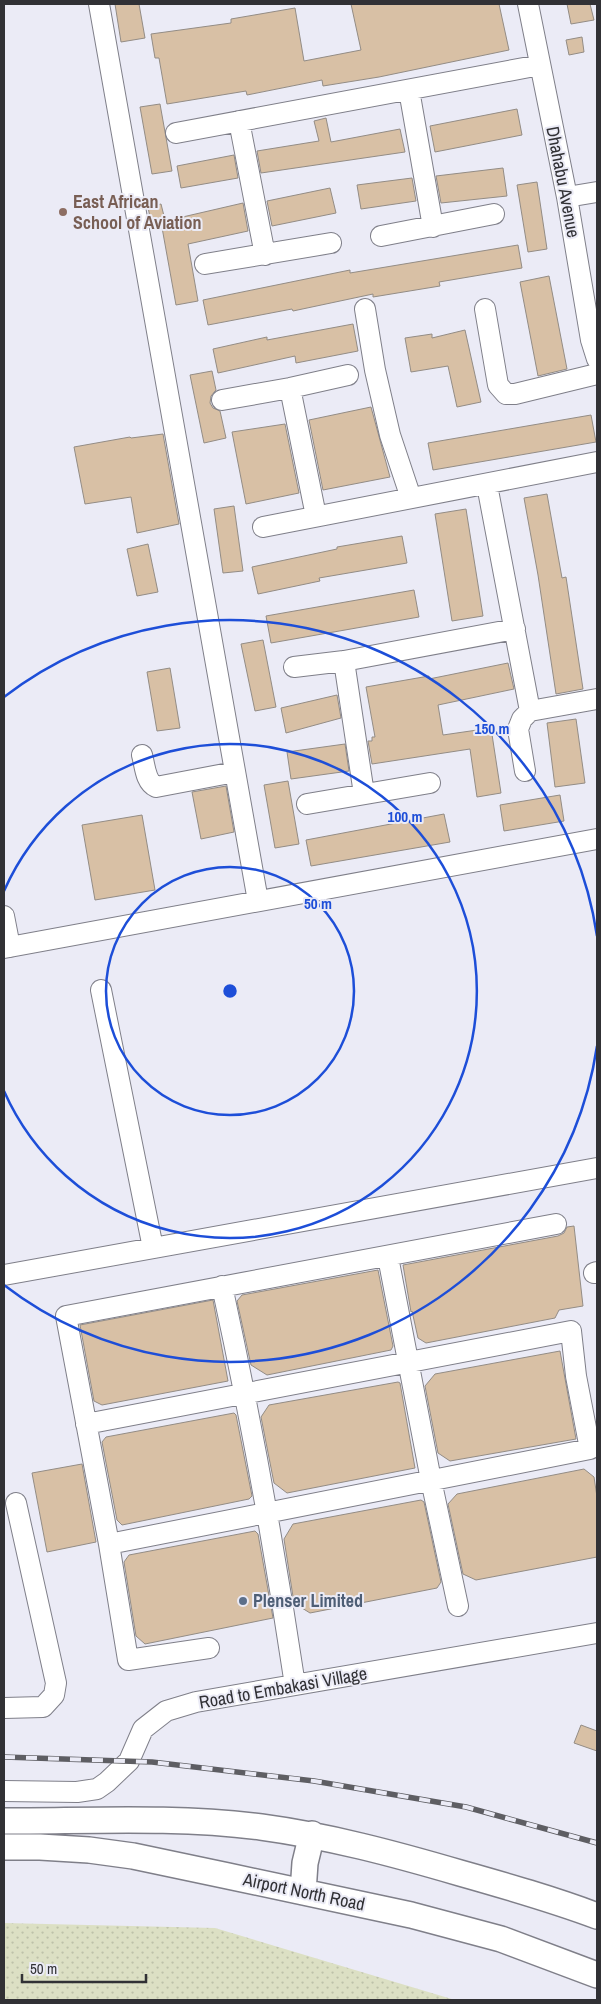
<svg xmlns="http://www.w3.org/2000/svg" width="601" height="2004" font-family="'Archivo Narrow',sans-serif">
<defs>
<pattern id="grass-dots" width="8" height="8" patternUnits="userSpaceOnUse" patternTransform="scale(1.25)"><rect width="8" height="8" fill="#dce0c4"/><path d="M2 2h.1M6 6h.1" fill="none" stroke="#bdc1a9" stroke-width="1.8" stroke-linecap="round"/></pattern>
</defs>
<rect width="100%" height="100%" fill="#ebebf6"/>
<path fill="url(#grass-dots)" d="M4,1923l211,5 240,72h-451z"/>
<path fill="#d8c0a5" stroke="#938c85" d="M115,4h24l6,34 -24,4z
M351,4h148l10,46 -130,27 -56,9 -1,-6 -75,15 -1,-4 -79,13 -8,-46h-4l-4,-24 80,-11v-4l64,-11 9,53 57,-11z
M567,4h23l4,16 -23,4z
M582,37l2,15 -15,3 -3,-15z
M160,104l12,67 -20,3 -12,-67z
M517,109l5,26 -87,17 -5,-26z
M326,118l5,24 69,-13 5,23 -144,21 -4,-22 62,-10 -5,-20z
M234,155l4,23 -57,10 -4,-22z
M503,168l4,28 -66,7 -5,-27z
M412,178l4,23 -55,8 -4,-24z
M537,182l10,67 -19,3 -11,-67z
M330,188l6,25 -64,13 -5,-25z
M243,203l5,28 -60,13 10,57 -22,4 -15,-83z
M161,204l4,16 -14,3 -3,-16z
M518,245l4,23 -83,14 1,4 -67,11v-3l-80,17 -1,-2 -84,16 -5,-25 147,-30v3z
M549,276l18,93 -29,7 -18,-94z
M353,324l5,27 -62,12 -1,-7 -77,17 -5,-24 54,-12v3z
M465,330l16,72 -24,5 -9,-41 -37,6 -6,-34 27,-4v4z
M212,371l4,19 -5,6 -1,7 3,5 7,3 6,27 -22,5 -14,-68z
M371,407l19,70 -67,13 -14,-70z
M591,415l5,27 -163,28 -5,-27z
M285,424l14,69 -53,11 -14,-72z
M163,434l16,90 -42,9 -6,-36 -46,7 -11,-57 56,-10 1,1z
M547,494l15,84 4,-1 17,112 -27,5 -18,-119 -14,-77z
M234,506l9,65 -20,2 -9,-64z
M466,509l17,107 -31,5 -17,-107z
M402,536l5,27 -88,15 1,3 -62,13 -6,-27 85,-18v-2z
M148,544l10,48 -21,4 -10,-47z
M414,590l5,27 -148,26 -5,-27z
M263,640l13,67 -21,4 -14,-67z
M508,663l6,26 -76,16 5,30 48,-7 10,65 -24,4 -7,-48 -98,15 -4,-23h4v-4h3l-9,-50 63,-11v3z
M170,668l10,60 -23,3 -10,-59z
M337,695l4,23 -55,15 -5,-25z
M576,719l9,64 -30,4 -8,-64z
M345,744l4,27 -58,8 -4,-27z
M288,781l11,63 -24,4 -11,-63z
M226,786l8,46 -33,7 -9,-47z
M560,795l4,26 -60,10 -4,-26z
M444,814l6,28 -139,24 -5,-26z
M142,815l13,75 -60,10 -13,-75z
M574,1226l9,80 -24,4 -4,8 -129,25 -8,-5 -6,-27 -1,1 -8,-47 155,-29 6,-3 3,-6z
M378,1270l15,76 -2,4 -124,25 -16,-10 -14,-64 5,-6z
M213,1300l15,81 -126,24 -8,-4 -14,-76z
M560,1351l16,88 -126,22 -12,-8 -13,-67 10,-12z
M398,1382l2,1 15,85 -128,25 -13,-10 -13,-66 8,-12z
M234,1413l2,2 16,81 -3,3 -127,26 -5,-5 -15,-78 4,-5z
M82,1464l14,78 -49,10 -15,-79z
M584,1469l10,8 3,20v60l-121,23 -13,-6 -15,-70 9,-10z
M421,1500l3,2 17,80 -4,6 -127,25 -16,-10 -10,-64 9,-15z
M255,1531l3,3 15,84 -128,26 -9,-8 -12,-74 5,-7z
M581,1725l16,6v20l-23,-8z"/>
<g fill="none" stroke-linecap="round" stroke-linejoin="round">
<defs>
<path id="minor" d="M99,4l159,897
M528,4l39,193 24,143 6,19
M409,90l24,137
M239,121l26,134
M176,133l364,-68
M567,197l30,-5
M381,236l113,-22
M205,264l126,-21
M365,309l10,61 15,65 21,63
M485,309l13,76 8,9h9l82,-20
M290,388l26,128
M222,400l68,-12 58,-13
M487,485l43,226 -8,8 -4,10 7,42
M263,527l334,-65
M344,661l20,133
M294,667l50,-6 171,-32
M530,711l67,-12
M142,755c3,10 3,27 14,32l79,-15
M307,804l123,-21
M4,916l6,31
M4,948l593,-109
M101,990l52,258
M388,1257l43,223 27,126
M594,1273l3,-1
M4,1275l593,-107
M222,1286c29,133 53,265 73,399
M86,1424l485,-93 5,45 14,73 -481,95 19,116 81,-12
M109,1544l-43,-228 490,-92
M4,1708l39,-1 11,-12 2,-12 -40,-180
M4,1791l73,1 20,-3 10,-7 22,-21 14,-32 23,-18 30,-9 401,-69"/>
<path id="major" d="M4,1821c85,0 172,-5 257,6 67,9 134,27 199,46 46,13 92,26 137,43
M4,1847h36l49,3 44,6 95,20 183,39 90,24 96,36
M303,1892l2,-29 7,-29"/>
</defs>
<use href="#minor" stroke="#7f7f89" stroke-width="22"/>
<use href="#major" stroke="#7f7f89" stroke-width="28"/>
<use href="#minor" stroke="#fff" stroke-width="20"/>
<use href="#major" stroke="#fff" stroke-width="25"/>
<defs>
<path id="rail" d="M4,1757l148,5 162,19 152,26 131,36"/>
</defs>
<use href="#rail" stroke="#5e5e63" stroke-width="5.5"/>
<use href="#rail" stroke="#ebebf6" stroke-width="4" stroke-dasharray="11" stroke-linecap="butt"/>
</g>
<g fill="none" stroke="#1d4ed8" stroke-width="2.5">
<circle cx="230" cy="991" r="124"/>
<path d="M4 891A247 247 0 1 1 4 1091"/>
<path d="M597 1046A371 371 0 0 1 4 1285M4 697A371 371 0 0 1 597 936"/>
</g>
<circle fill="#8d6e63" stroke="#ebebf6" stroke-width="2" cx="63" cy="212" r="5"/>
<circle fill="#5c6f8a" stroke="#ebebf6" stroke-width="2" cx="243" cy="1601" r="5"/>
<g text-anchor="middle" stroke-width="4" stroke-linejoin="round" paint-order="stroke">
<g font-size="18" fill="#313135" stroke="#ebebf6">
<text transform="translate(563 182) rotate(79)" y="6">Dhahabu Avenue</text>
<text transform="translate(283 1688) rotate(-10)" y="6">Road to Embakasi Village</text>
<text transform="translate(304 1892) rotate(12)" y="6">Airport North Road</text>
</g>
<g font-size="18" font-weight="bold" fill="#785e54" stroke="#ebebf6" text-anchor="start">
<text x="73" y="208">East African<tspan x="73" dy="21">School of Aviation</tspan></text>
</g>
<g font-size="18" font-weight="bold" fill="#4e5e75" stroke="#ebebf6" text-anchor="start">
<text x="253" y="1607">Plenser Limited</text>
</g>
</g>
<circle cx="230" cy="991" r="8" fill="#1d4ed8" stroke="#ebebf6" stroke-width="2.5"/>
<g font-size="15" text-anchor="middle" font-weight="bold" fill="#1d4ed8" stroke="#ebebf6" stroke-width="4" stroke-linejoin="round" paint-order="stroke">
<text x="492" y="734">150 m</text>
<text x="405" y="822">100 m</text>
<text x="318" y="909">50 m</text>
</g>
<rect width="601" height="2004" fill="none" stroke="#313135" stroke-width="10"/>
<path d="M22 1974v8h124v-8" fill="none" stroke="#313135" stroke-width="2.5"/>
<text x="30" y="1974" font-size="15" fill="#313135" stroke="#ebebf6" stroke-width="4" paint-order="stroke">50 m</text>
</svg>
